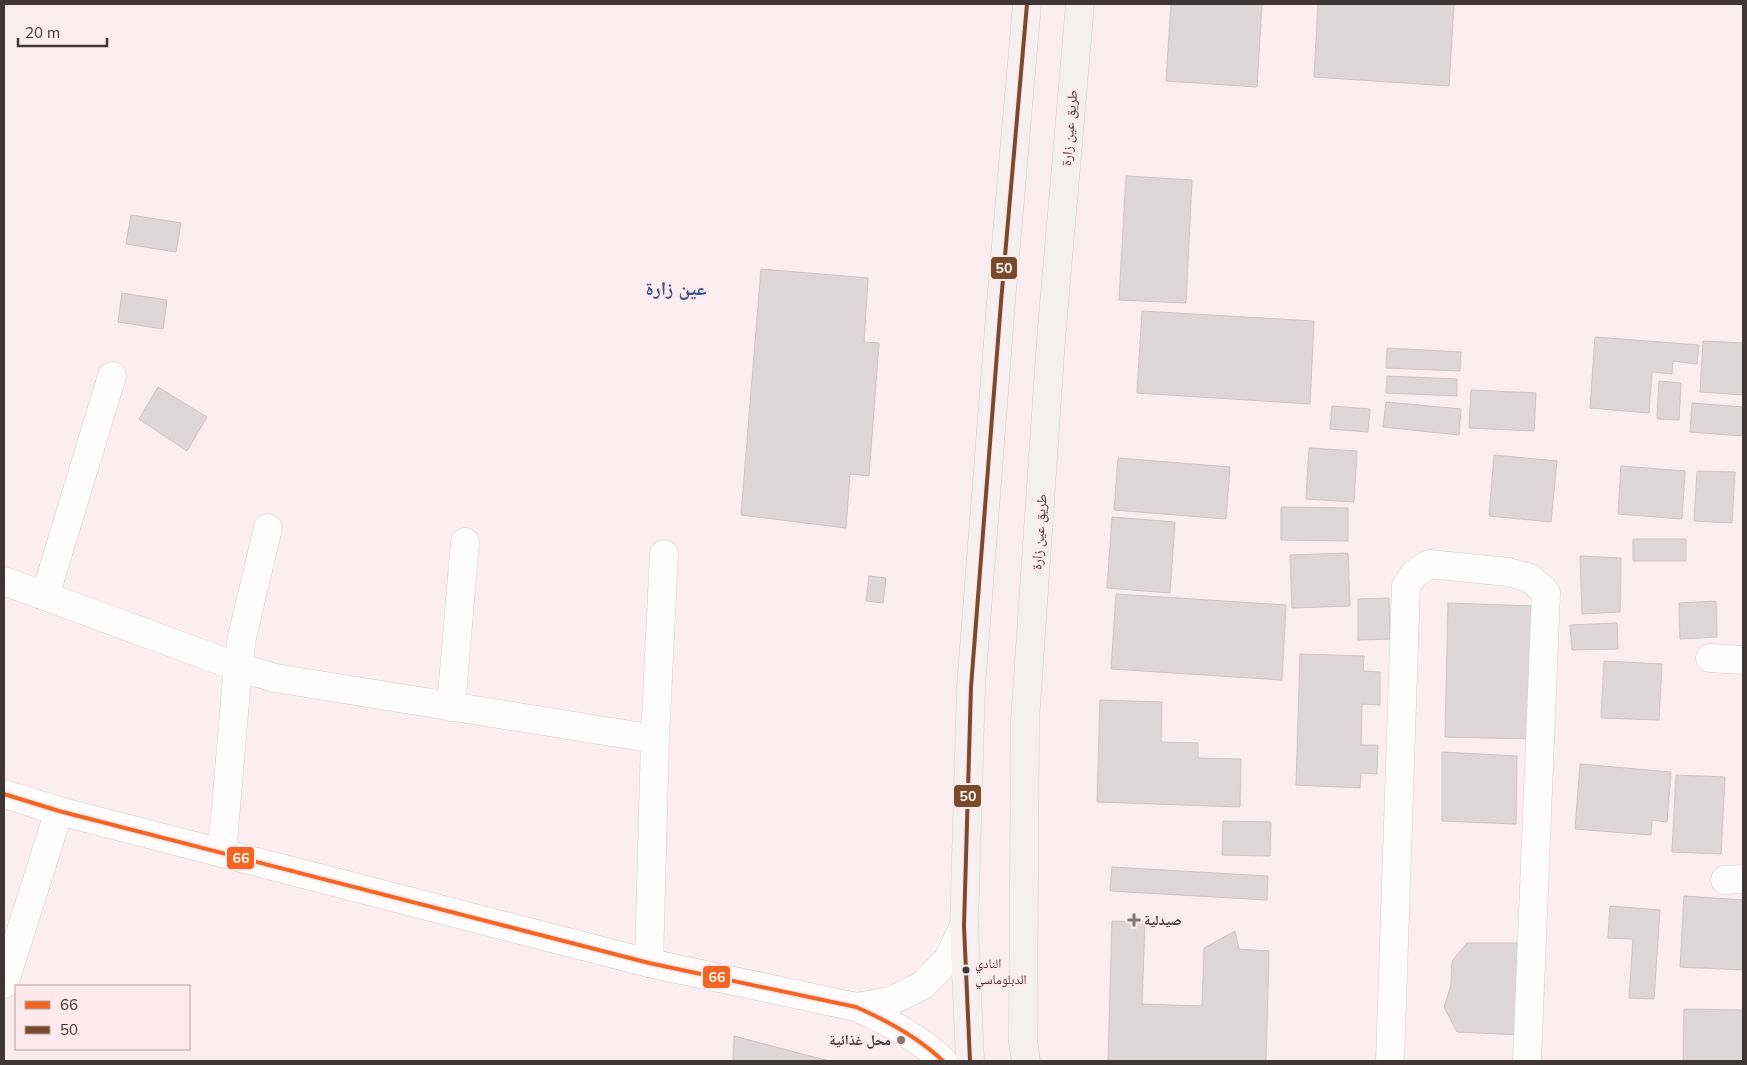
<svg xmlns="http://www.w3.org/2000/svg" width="1747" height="1065" font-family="Mulish,'Noto Naskh Arabic',sans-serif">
<rect width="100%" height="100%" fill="#faeef0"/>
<path fill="#dfd6d9" stroke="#ccc3c5" d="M1171,4h91l-5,83 -91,-6z
M1318,4h136l-5,82 -135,-9z
M1126,176l66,4 -6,123 -67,-3z
M131,215l50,8 -5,29 -50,-8z
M761,269l107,9 -4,64 15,1 -10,133 -19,-2 -4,54 -105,-13z
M122,293l45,7 -4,29 -45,-7z
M1142,311l172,10 -4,83 -173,-11z
M1595,337l104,8 -2,19 -24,-3 -1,13 -20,-2 -3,41 -59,-5z
M1703,341l40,2v52l-43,-3z
M1387,348l74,4 -1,19 -74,-3z
M1387,376l70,3v17l-71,-3z
M1659,381l22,2 -2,37 -22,-1z
M158,387l49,30 -20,34 -48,-32z
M1471,390l65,3 -2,38 -65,-3z
M1386,402l75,7 -2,26 -76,-8z
M1692,403l51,4v29l-53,-4z
M1332,406l38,3 -2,23 -38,-3z
M1309,448l48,3 -3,51 -48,-3z
M1494,455l63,6 -6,61 -62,-6z
M1118,458l112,9 -4,52 -112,-9z
M1621,466l64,5 -3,48 -64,-5z
M1697,471l38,1 -3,51 -38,-2z
M1281,507l67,1v33l-67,-1z
M1112,517l63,5 -5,71 -63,-5z
M1633,539h53v22h-53z
M1348,553l2,53 -58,2 -2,-53z
M1580,556l41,2 -1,54 -38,2z
M869,576l17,2 -3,25 -17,-2z
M1116,594l170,11 -4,75 -171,-11z
M1389,598l1,41 -32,1v-41z
M1716,601l1,36 -37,2 -1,-36z
M1448,603l87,3 -3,133 -87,-2z
M1617,623l1,26 -46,1 -2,-25z
M1300,654l64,2 -1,15 17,1v33l-18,-1 -1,41h17l-1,29 -16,-1 -1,15 -64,-3z
M1604,661l58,3 -3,56 -58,-2z
M1100,700l62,2 -1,40 37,1v15l43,1 -1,48 -143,-5z
M1442,752l75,4 -1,68 -74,-3z
M1580,764l91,8 -4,50 -15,-2 -1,15 -76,-6z
M1676,775l49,2 -4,77 -49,-2z
M1223,821l48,1 -1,34 -48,-1z
M1112,867l156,9 -1,24 -157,-9z
M1684,896l59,4v70l-63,-3z
M1610,906l50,4 -6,89 -25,-1 4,-59 -25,-1z
M1112,921l33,1 -3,82 60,2 2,-58 31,-17 4,18 30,2 -3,110h-158z
M1467,943h55v92l-65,-3 -13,-25 7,-22 1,-24z
M1684,1009l59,1v51h-60z
M734,1036l95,25h-96z"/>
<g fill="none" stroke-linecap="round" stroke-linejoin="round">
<defs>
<path id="street" d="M4,581l234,86 37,11 380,61
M45,596l67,-220
M1710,658l33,2
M451,707l14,-165
M222,853l16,-186 4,-30 26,-109
M1725,880l18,-1
M649,963l6,-224 9,-185
M4,984l55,-173
M1390,1061l16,-475 8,-12 15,-10 79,8 22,6 16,15 -19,468"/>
<path id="secondary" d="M4,794l55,17 590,152 207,44c32,14 62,30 87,54
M856,1007l35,-6 32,-16 25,-26 16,-33"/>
<path id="primary" d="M970,1061l-6,-135 7,-239 30,-385 26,-298
M1026,1061l-3,-20 2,-320 26,-381 29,-336"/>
</defs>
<use href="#street" stroke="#d5cbcd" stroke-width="29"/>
<use href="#secondary" stroke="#d5cbcd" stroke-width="29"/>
<use href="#primary" stroke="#d3cdce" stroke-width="29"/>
<use href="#street" stroke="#fefcfd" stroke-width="28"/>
<use href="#secondary" stroke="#fefcfd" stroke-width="28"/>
<use href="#primary" stroke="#f7f0f0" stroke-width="28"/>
<defs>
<path id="bus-1" d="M4,794l55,17 590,152 207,44c32,14 62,30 87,54"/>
<path id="bus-2" d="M970,1061l-6,-135 7,-239 30,-385 26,-298"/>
</defs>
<use href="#bus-1" stroke="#feeaec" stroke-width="8"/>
<use href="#bus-2" stroke="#feeaec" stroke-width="8"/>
<use href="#bus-1" stroke="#f26522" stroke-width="4"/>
<use href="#bus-2" stroke="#7a4b2a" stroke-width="4"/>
</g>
<g fill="#817678" stroke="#feeaec" stroke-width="2">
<path d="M1131.5 912.5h5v5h5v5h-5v5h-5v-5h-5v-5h5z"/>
<circle cx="901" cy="1040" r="5"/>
</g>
<circle fill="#403638" stroke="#feeaec" stroke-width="2" cx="966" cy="970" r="4.5"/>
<g text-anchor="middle" stroke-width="4" stroke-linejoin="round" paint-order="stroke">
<g font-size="13" fill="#403638" stroke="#feeaec" text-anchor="start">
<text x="975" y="968">النادي<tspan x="975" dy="16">الدبلوماسي</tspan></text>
</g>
<g font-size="14" fill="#403638" stroke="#feeaec">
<text transform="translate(1069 128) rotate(-85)" y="5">طريق عين زارة</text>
<text transform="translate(1039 532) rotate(-86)" y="5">طريق عين زارة</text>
</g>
<g font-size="14" font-weight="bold" fill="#403638" stroke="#feeaec" text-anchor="start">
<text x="1144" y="925">صيدلية</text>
<text x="891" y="1045" text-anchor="end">محل غذائية</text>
</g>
<g font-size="19" font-weight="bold" fill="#36548d" stroke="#feeaec">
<text x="676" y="295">عين زارة</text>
</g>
</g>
<g stroke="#feeaec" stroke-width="2">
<rect x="990" y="256" width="28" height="24" rx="5" fill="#7a4b2a"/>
<rect x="953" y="784" width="29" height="24" rx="5" fill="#7a4b2a"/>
<rect x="226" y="846" width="29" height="24" rx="5" fill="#f26522"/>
<rect x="702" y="965" width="29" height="24" rx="5" fill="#f26522"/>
</g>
<g font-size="14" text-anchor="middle" font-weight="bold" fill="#fff">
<text x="1004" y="273">50</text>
<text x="968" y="801">50</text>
<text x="241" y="863">66</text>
<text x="717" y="982">66</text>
</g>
<rect width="1747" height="1065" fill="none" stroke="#403638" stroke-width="10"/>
<rect x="15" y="985" width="175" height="65" fill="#feeaec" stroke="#b2a2a4"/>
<rect x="25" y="1001" width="25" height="8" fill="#f26522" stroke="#b2a2a4"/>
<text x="60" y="1010" font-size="15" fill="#403638">66</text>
<rect x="25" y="1026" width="25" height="8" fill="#7a4b2a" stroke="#b2a2a4"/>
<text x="60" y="1035" font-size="15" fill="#403638">50</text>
<path d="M18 38v8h89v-8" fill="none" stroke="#403638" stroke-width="2.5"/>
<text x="25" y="38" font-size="15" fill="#403638" stroke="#feeaec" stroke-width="4" paint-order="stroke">20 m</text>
</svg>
